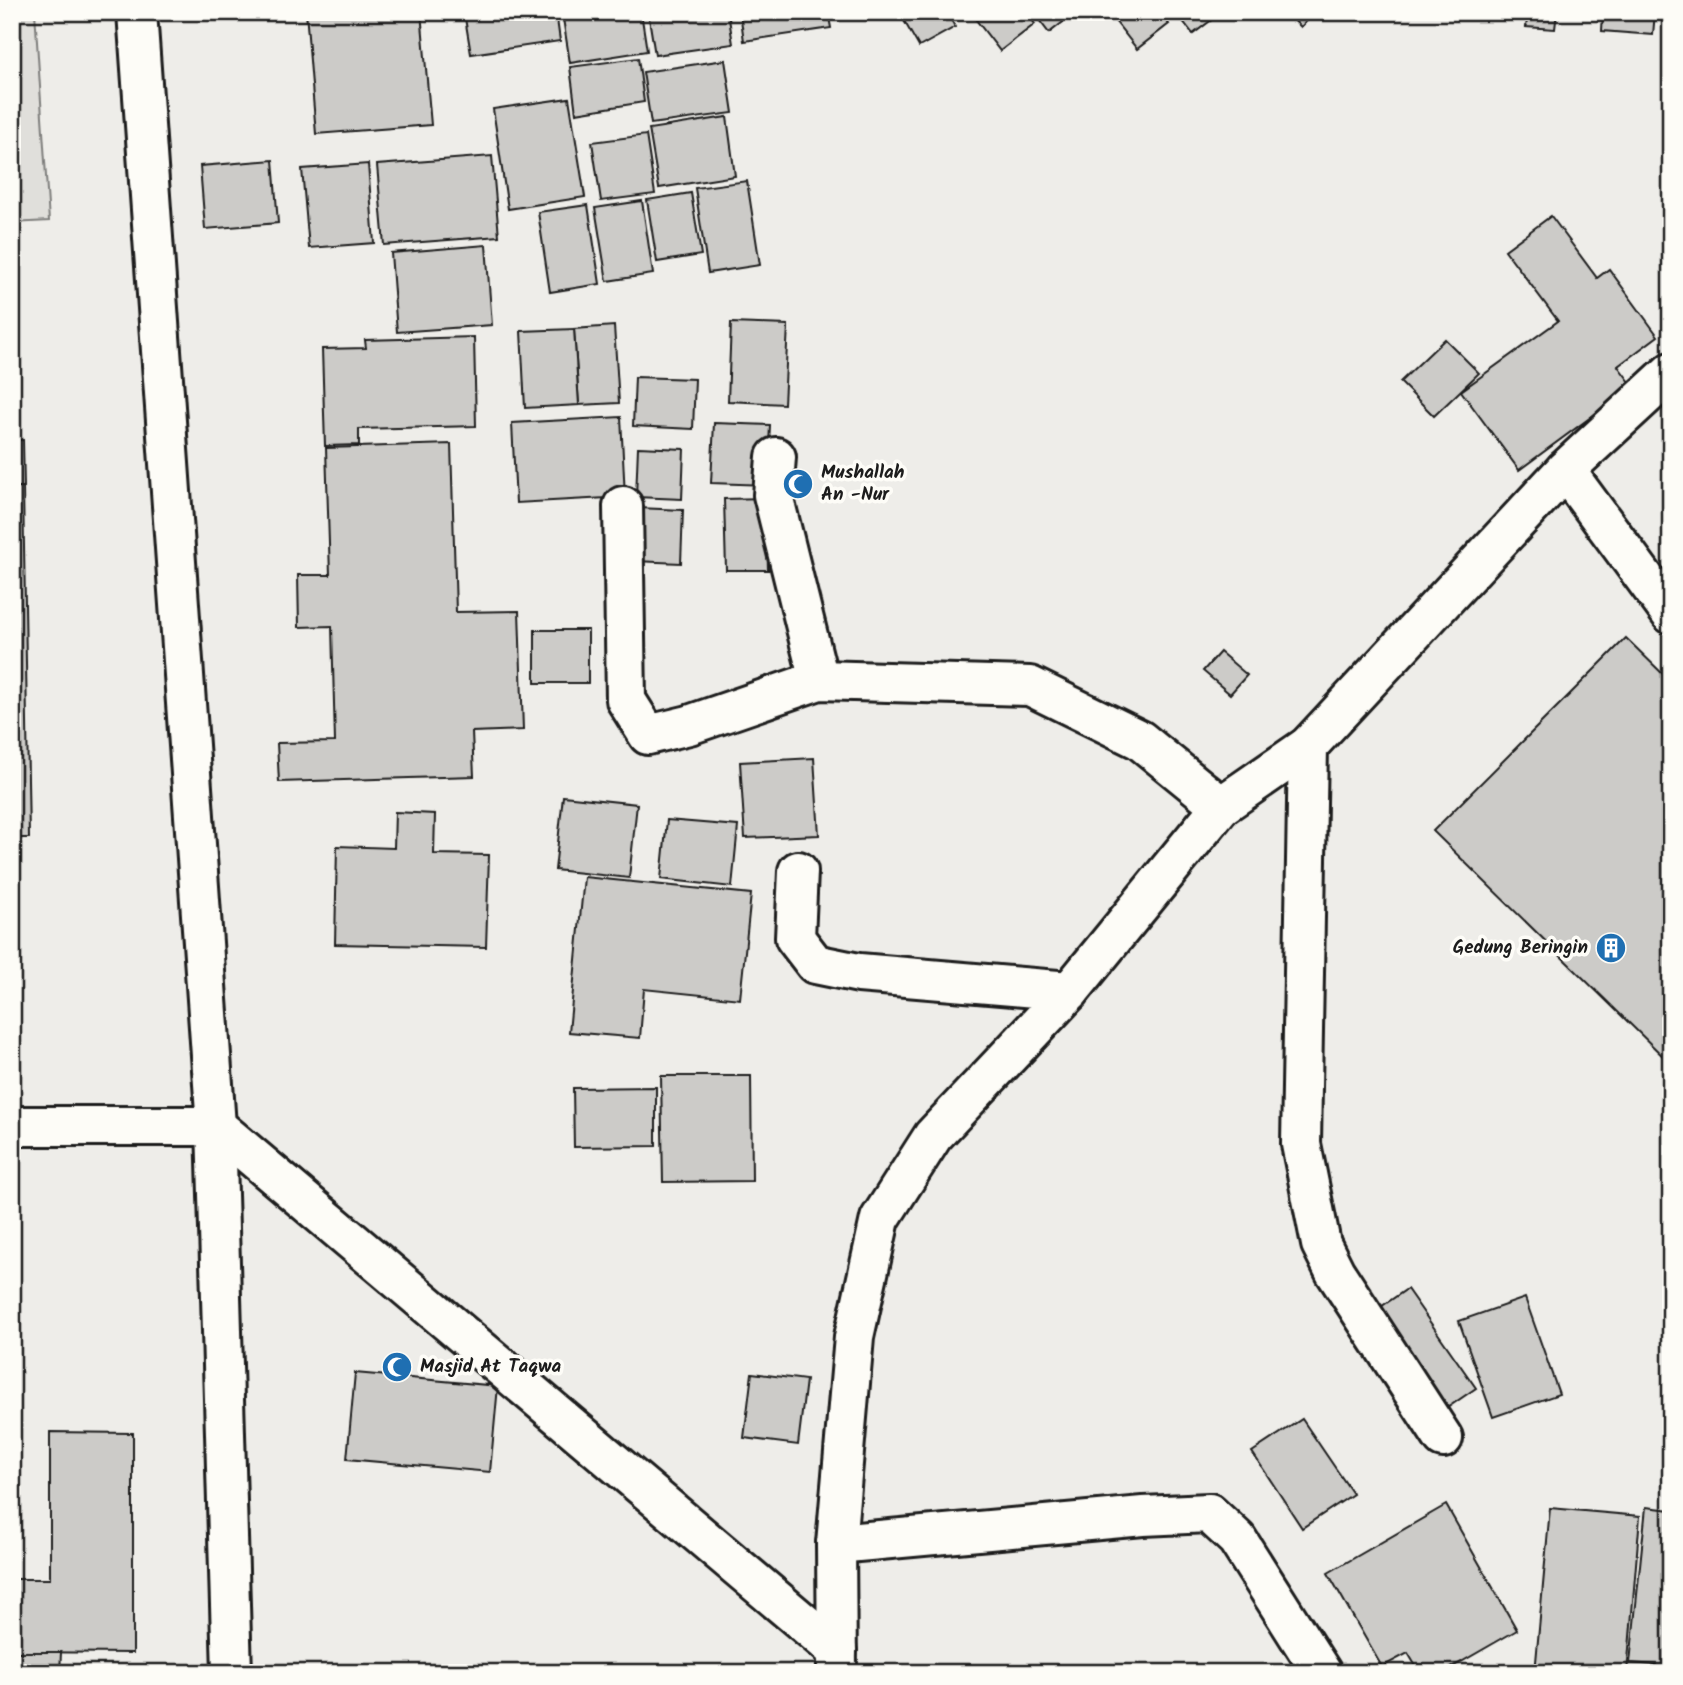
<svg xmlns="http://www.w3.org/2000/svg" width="1683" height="1685" viewBox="0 0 1683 1685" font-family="Kalam,sans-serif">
<rect width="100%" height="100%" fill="#fdfcf7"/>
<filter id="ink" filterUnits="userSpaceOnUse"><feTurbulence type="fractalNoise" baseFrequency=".0143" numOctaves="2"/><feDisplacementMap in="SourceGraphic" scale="14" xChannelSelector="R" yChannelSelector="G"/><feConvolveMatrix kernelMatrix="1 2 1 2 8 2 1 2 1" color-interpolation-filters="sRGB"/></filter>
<g filter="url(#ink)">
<rect fill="#eeede9" x="12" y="12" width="1659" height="1661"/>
<path fill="#e0dfdb" stroke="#7e7e7c" stroke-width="2" d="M 12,12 L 35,12 L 49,221 L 12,223 Z"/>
<g fill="#cccbc8" stroke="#1c1c1c" stroke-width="2">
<path d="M 306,12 L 421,12 L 431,125 L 316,134 Z"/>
<path d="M 464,12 L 556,12 L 560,41 L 471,54 Z"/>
<path d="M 562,12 L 641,12 L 647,51 L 570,63 Z"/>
<path d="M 648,12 L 728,12 L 733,44 L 655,55 Z"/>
<path d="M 740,12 L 828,12 L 831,28 L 744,41 Z"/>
<path d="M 899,12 L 947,12 L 955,27 L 919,47 Z"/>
<path d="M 970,12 L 1026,12 L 1035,24 L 1000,51 Z"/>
<path d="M 1033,12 L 1076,12 L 1049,33 Z"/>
<path d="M 1108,12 L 1159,12 L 1169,24 L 1137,49 Z"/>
<path d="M 1176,12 L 1222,12 L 1193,34 Z"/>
<path d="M 1285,12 L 1315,12 L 1301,27 Z"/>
<path d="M 1528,12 L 1557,12 L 1555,29 L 1526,27 Z"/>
<path d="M 1603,12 L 1655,12 L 1653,35 L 1602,31 Z"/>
<path d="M 638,58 L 644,102 L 576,113 L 570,67 Z"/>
<path d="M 725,60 L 733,113 L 651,124 L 643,72 Z"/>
<path d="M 569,98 L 585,197 L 508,209 L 493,109 Z"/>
<path d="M 727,117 L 735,176 L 659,188 L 649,129 Z"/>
<path d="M 646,135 L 655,194 L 601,201 L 592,142 Z"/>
<path d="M 492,156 L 499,236 L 384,245 L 377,165 Z"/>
<path d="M 273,160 L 278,223 L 205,229 L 200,166 Z"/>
<path d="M 368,164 L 374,243 L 309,248 L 302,169 Z"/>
<path d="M 747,181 L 760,265 L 708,273 L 695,188 Z"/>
<path d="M 691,193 L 701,255 L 657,262 L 647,200 Z"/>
<path d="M 642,201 L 653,274 L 607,281 L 595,208 Z"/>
<path d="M 588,205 L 600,284 L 550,292 L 538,212 Z"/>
<path d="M 1551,216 L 1597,278 L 1609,269 L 1658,336 L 1618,366 L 1633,386 L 1519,470 L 1461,391 L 1558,321 L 1505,250 Z"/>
<path d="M 486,245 L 492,325 L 397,332 L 391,253 Z"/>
<path d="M 731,323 L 788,325 L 784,404 L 728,401 Z"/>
<path d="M 614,326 L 619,403 L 579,405 L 574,329 Z"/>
<path d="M 574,329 L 579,405 L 525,408 L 521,331 Z"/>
<path d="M 474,337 L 476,426 L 359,429 L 359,445 L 325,446 L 322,349 L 366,348 L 365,340 Z"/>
<path d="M 1445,339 L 1479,373 L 1434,416 L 1400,382 Z"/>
<path d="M 635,377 L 695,379 L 693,429 L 633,426 Z"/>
<path d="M 621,417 L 625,497 L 516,503 L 512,423 Z"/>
<path d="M 714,423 L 770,425 L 767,485 L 711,483 Z"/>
<path d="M 12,440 L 23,440 L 24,487 L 12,487 Z"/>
<path d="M 451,444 L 456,612 L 519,611 L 523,730 L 472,732 L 474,776 L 279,782 L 277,743 L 335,742 L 332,626 L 299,627 L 298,575 L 330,575 L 326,448 Z"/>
<path d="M 638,447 L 684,449 L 682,499 L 636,497 Z"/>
<path d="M 12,488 L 23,488 L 29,838 L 12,838 Z"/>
<path d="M 766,498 L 768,570 L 726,570 L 724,499 Z"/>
<path d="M 638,508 L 683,510 L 681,563 L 635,561 Z"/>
<rect x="535" y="630" width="53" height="53"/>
<path d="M 1626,638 L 1671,682 L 1671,1064 L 1433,831 Z"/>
<path d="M 1220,652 L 1247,675 L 1230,694 L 1203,671 Z"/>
<path d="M 814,758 L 819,835 L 745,838 L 740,762 Z"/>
<path d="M 563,796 L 637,804 L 629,878 L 555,870 Z"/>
<path d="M 395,812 L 435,814 L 434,854 L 489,855 L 486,947 L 335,944 L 337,846 L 394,848 Z"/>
<path d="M 667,820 L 738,826 L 732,887 L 661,879 Z"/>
<path d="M 584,877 L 751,894 L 740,999 L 644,989 L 640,1038 L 569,1032 Z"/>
<path d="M 661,1076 L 751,1076 L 752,1181 L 663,1182 Z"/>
<path d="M 656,1087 L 656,1146 L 574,1147 L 573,1088 Z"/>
<path d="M 1407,1289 L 1476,1388 L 1441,1412 L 1372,1313 Z"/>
<path d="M 1525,1298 L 1559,1394 L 1493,1417 L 1459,1321 Z"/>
<path d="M 355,1373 L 498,1386 L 490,1472 L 347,1459 Z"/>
<path d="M 752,1373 L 806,1380 L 798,1445 L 744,1438 Z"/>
<path d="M 1302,1419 L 1353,1494 L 1302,1528 L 1252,1452 Z"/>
<path d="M 50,1432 L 133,1433 L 133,1653 L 12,1652 L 12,1579 L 50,1579 Z"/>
<path d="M 1446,1505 L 1517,1630 L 1442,1673 L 1420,1673 L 1408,1653 L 1382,1667 L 1328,1573 Z"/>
<path d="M 1646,1507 L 1671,1510 L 1671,1673 L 1656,1673 L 1656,1665 L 1630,1663 Z"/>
<path d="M 1550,1508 L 1640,1516 L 1627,1673 L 1535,1673 Z"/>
<path d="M 12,1652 L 61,1652 L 60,1673 L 12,1673 Z"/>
</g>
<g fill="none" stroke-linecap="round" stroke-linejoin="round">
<g stroke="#1c1c1c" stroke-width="44">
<g id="minor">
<path d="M 137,12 L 216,1126 L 232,1673"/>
<path d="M 776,457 L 773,495 L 819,680"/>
<path d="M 1565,470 L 1671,614"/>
<path d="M 623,506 L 626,700 L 648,735 L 689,725 L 819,680 L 1030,686 L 1140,740 L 1221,806"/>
<path d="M 1308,746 L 1301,1144 L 1321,1244 L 1335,1272 L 1443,1438"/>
<path d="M 798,871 L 795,938 L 815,964 L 859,973 L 1070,991"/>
<path d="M 12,1126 L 216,1126 L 837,1651"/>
<path d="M 836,1544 L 1143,1516 L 1209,1513 L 1237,1539 L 1322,1673"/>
<path d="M 837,1673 L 836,1544 L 854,1337 L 880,1219 L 933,1136 L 1070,991 L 1221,806 L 1308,746 L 1565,470 L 1671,372"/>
</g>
</g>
<use href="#minor" stroke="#fdfcf7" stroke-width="38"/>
</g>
</g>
<defs>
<g id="mosque-disc" transform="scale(1.575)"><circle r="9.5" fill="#1f6fb2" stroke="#fdfcf7"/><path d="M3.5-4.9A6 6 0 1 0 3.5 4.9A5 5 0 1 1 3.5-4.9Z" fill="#fff"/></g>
<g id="building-disc" transform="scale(1.575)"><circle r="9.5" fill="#1f6fb2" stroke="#fdfcf7"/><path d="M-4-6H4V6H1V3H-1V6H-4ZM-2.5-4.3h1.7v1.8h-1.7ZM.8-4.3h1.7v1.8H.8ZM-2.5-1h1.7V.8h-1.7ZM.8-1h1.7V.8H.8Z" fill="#fff"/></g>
</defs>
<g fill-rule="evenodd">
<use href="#mosque-disc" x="798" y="484"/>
<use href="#building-disc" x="1611" y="948"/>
<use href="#mosque-disc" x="397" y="1367"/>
</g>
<g text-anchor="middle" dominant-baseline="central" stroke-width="7" stroke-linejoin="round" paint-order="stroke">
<g font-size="19" font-weight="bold" fill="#1c1c1c" stroke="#fdfcf7" text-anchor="start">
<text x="821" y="473">Mushallah<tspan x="821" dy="22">An -Nur</tspan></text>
<text x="1588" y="948" text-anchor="end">Gedung Beringin</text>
<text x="420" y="1367">Masjid At Taqwa</text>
</g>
</g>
<rect width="1683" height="1685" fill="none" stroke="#fdfcf7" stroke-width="42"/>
<rect x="21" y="21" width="1641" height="1643" fill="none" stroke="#1c1c1c" stroke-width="2.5" filter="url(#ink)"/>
</svg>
